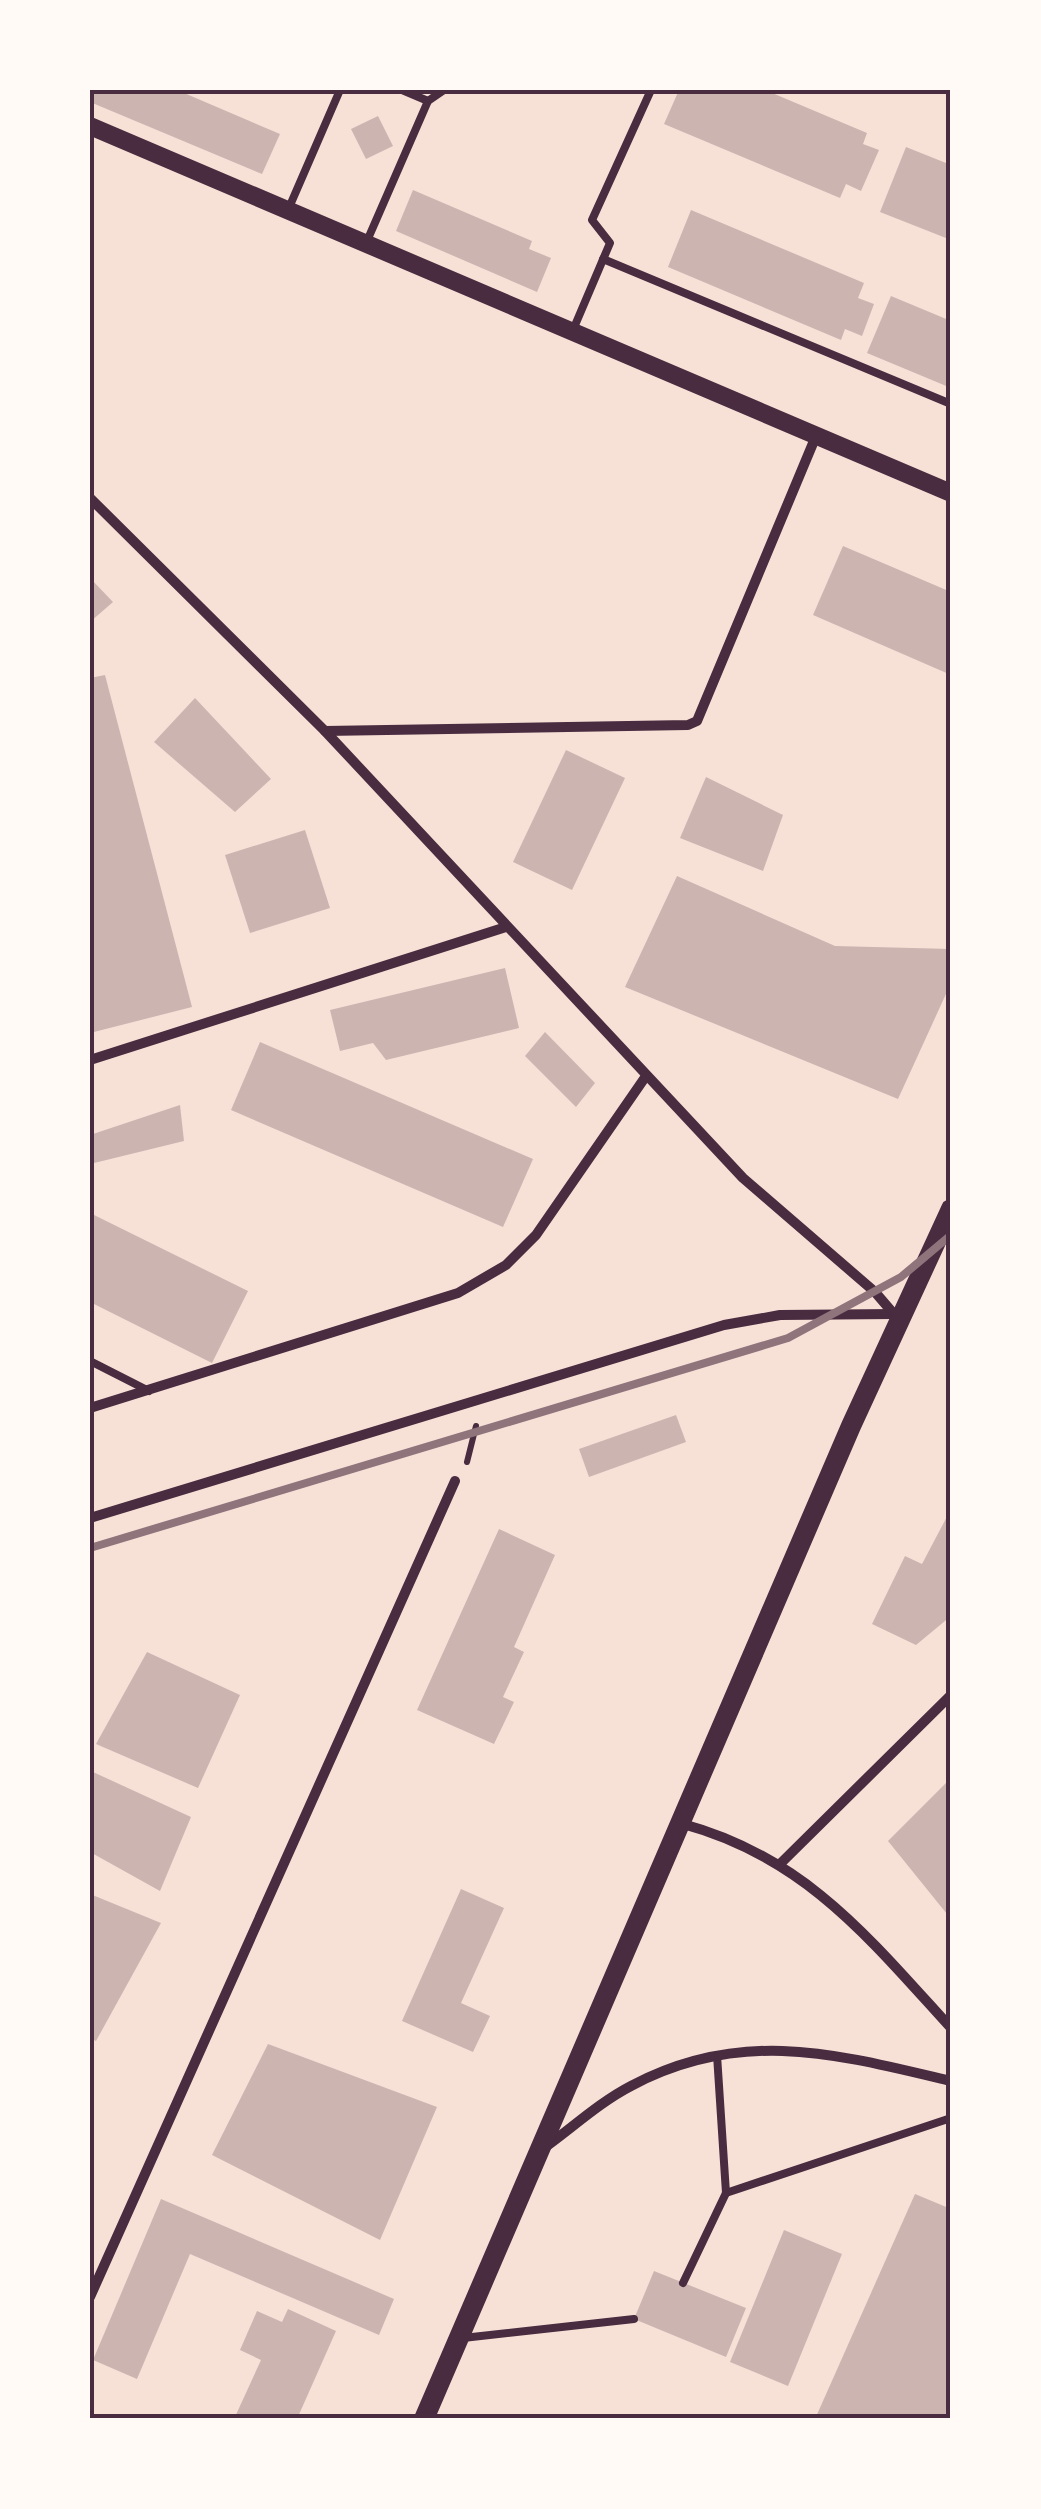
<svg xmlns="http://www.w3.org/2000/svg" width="1041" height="2509" viewBox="0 0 1041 2509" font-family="Rubik,sans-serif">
<rect width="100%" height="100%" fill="#f7e1d7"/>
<g fill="#ccb4b1">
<path d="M 90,90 L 177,90 L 280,134 L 262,174 L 90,102 Z"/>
<path d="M 679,90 L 765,90 L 867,133 L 863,144 L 879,150 L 861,191 L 846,184 L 840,198 L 664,124 Z"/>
<path d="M 378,116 L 393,146 L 366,159 L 351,129 Z"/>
<path d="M 906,147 L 951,165 L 951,240 L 880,212 Z"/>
<path d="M 413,190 L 532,241 L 529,249 L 551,258 L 537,292 L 396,231 Z"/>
<path d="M 691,210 L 864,283 L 858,298 L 874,304 L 862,336 L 845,329 L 841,340 L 668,267 Z"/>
<path d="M 891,296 L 951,321 L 951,388 L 867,353 Z"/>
<path d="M 843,546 L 951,592 L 951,675 L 813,615 Z"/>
<path d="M 90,578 L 113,602 L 90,622 Z"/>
<path d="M 105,675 L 192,1007 L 90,1033 L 90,678 Z"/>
<path d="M 195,698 L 271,779 L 235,812 L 154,742 Z"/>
<path d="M 566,750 L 625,778 L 572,890 L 513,862 Z"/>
<path d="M 706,777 L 783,815 L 763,871 L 680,838 Z"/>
<path d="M 305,830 L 330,908 L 250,933 L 225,855 Z"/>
<path d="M 677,876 L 835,946 L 951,949 L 951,983 L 898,1099 L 625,987 Z"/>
<path d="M 505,968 L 519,1028 L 386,1060 L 373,1043 L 340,1051 L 330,1010 Z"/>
<path d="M 545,1032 L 595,1083 L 576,1107 L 525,1056 Z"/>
<path d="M 260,1042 L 533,1159 L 503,1227 L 231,1110 Z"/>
<path d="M 180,1105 L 184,1141 L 90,1164 L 90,1135 Z"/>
<path d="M 90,1213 L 248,1291 L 212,1363 L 90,1302 Z"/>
<path d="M 676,1415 L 686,1442 L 589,1477 L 579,1449 Z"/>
<path d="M 951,1509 L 951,1616 L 916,1645 L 872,1624 L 905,1556 L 922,1564 Z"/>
<path d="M 499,1529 L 555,1555 L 514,1647 L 524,1652 L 503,1697 L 514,1702 L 494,1744 L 417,1710 Z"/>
<path d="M 147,1652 L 240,1695 L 198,1788 L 96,1744 Z"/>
<path d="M 93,1772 L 191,1817 L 160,1891 L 90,1852 Z"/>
<path d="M 951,1778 L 951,1919 L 888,1841 Z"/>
<path d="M 461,1889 L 504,1908 L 461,2003 L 490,2016 L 473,2052 L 402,2021 Z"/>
<path d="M 90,1894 L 161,1923 L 96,2041 L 90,2038 Z"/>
<path d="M 268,2044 L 437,2107 L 380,2240 L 212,2155 Z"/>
<path d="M 915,2194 L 951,2209 L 951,2419 L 815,2419 Z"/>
<path d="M 161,2199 L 394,2299 L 379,2335 L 190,2254 L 137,2379 L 93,2360 Z"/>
<path d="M 784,2230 L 842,2254 L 788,2386 L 730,2362 Z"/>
<path d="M 654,2271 L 746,2308 L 726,2357 L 634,2319 Z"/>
<path d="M 288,2309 L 336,2331 L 297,2419 L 234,2419 L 261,2360 L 240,2350 L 257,2311 L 282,2322 Z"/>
</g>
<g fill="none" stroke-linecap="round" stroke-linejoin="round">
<path stroke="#4a2c40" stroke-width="6" d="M 467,1462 L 476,1426"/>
<g stroke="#4a2c40" stroke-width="8">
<path d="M 402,90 L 428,101"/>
<path d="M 288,210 L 340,90"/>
<path d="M 367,241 L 428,101 L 444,90"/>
<path d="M 603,259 L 951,404"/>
<path d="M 573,330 L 610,243 L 592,220 L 651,90"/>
<path d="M 90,1361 L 149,1391"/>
<path d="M 726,2193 L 951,2118"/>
<path d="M 683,2283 L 726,2193 L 717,2055"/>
<path d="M 463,2338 L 634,2319"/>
</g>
<g stroke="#4a2c40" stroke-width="10">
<path d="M 90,498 L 325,731 L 743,1178 L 875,1292 L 893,1313"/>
<path d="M 325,731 L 688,725 L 697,721 L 816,436"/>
<path d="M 90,1060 L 506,927"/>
<path d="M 90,1408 L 458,1293 L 506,1265 L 536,1235 L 646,1076"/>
<path d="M 90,1518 L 724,1325 L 780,1315 L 894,1314"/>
<path d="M 683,1824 C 805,1857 869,1938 951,2028"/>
<path d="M 780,1864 L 951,1695"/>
<path d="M 544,2148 C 572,2128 600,2102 631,2086 C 742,2027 837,2054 951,2081"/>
<path d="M 90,2297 L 455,1481"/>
</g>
<path stroke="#4a2c40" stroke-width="18" d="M 90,126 L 951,493"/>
<path stroke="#4a2c40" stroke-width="20" d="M 424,2419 L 851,1426 L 951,1209"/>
<path stroke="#8f747c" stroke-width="8" d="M 90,1548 L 788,1338 L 901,1277 L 951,1235"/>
</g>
<rect width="1041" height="2509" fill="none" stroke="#fffaf5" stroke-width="185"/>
<rect x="92" y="92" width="856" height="2324" fill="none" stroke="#4a2c40" stroke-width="4"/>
</svg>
